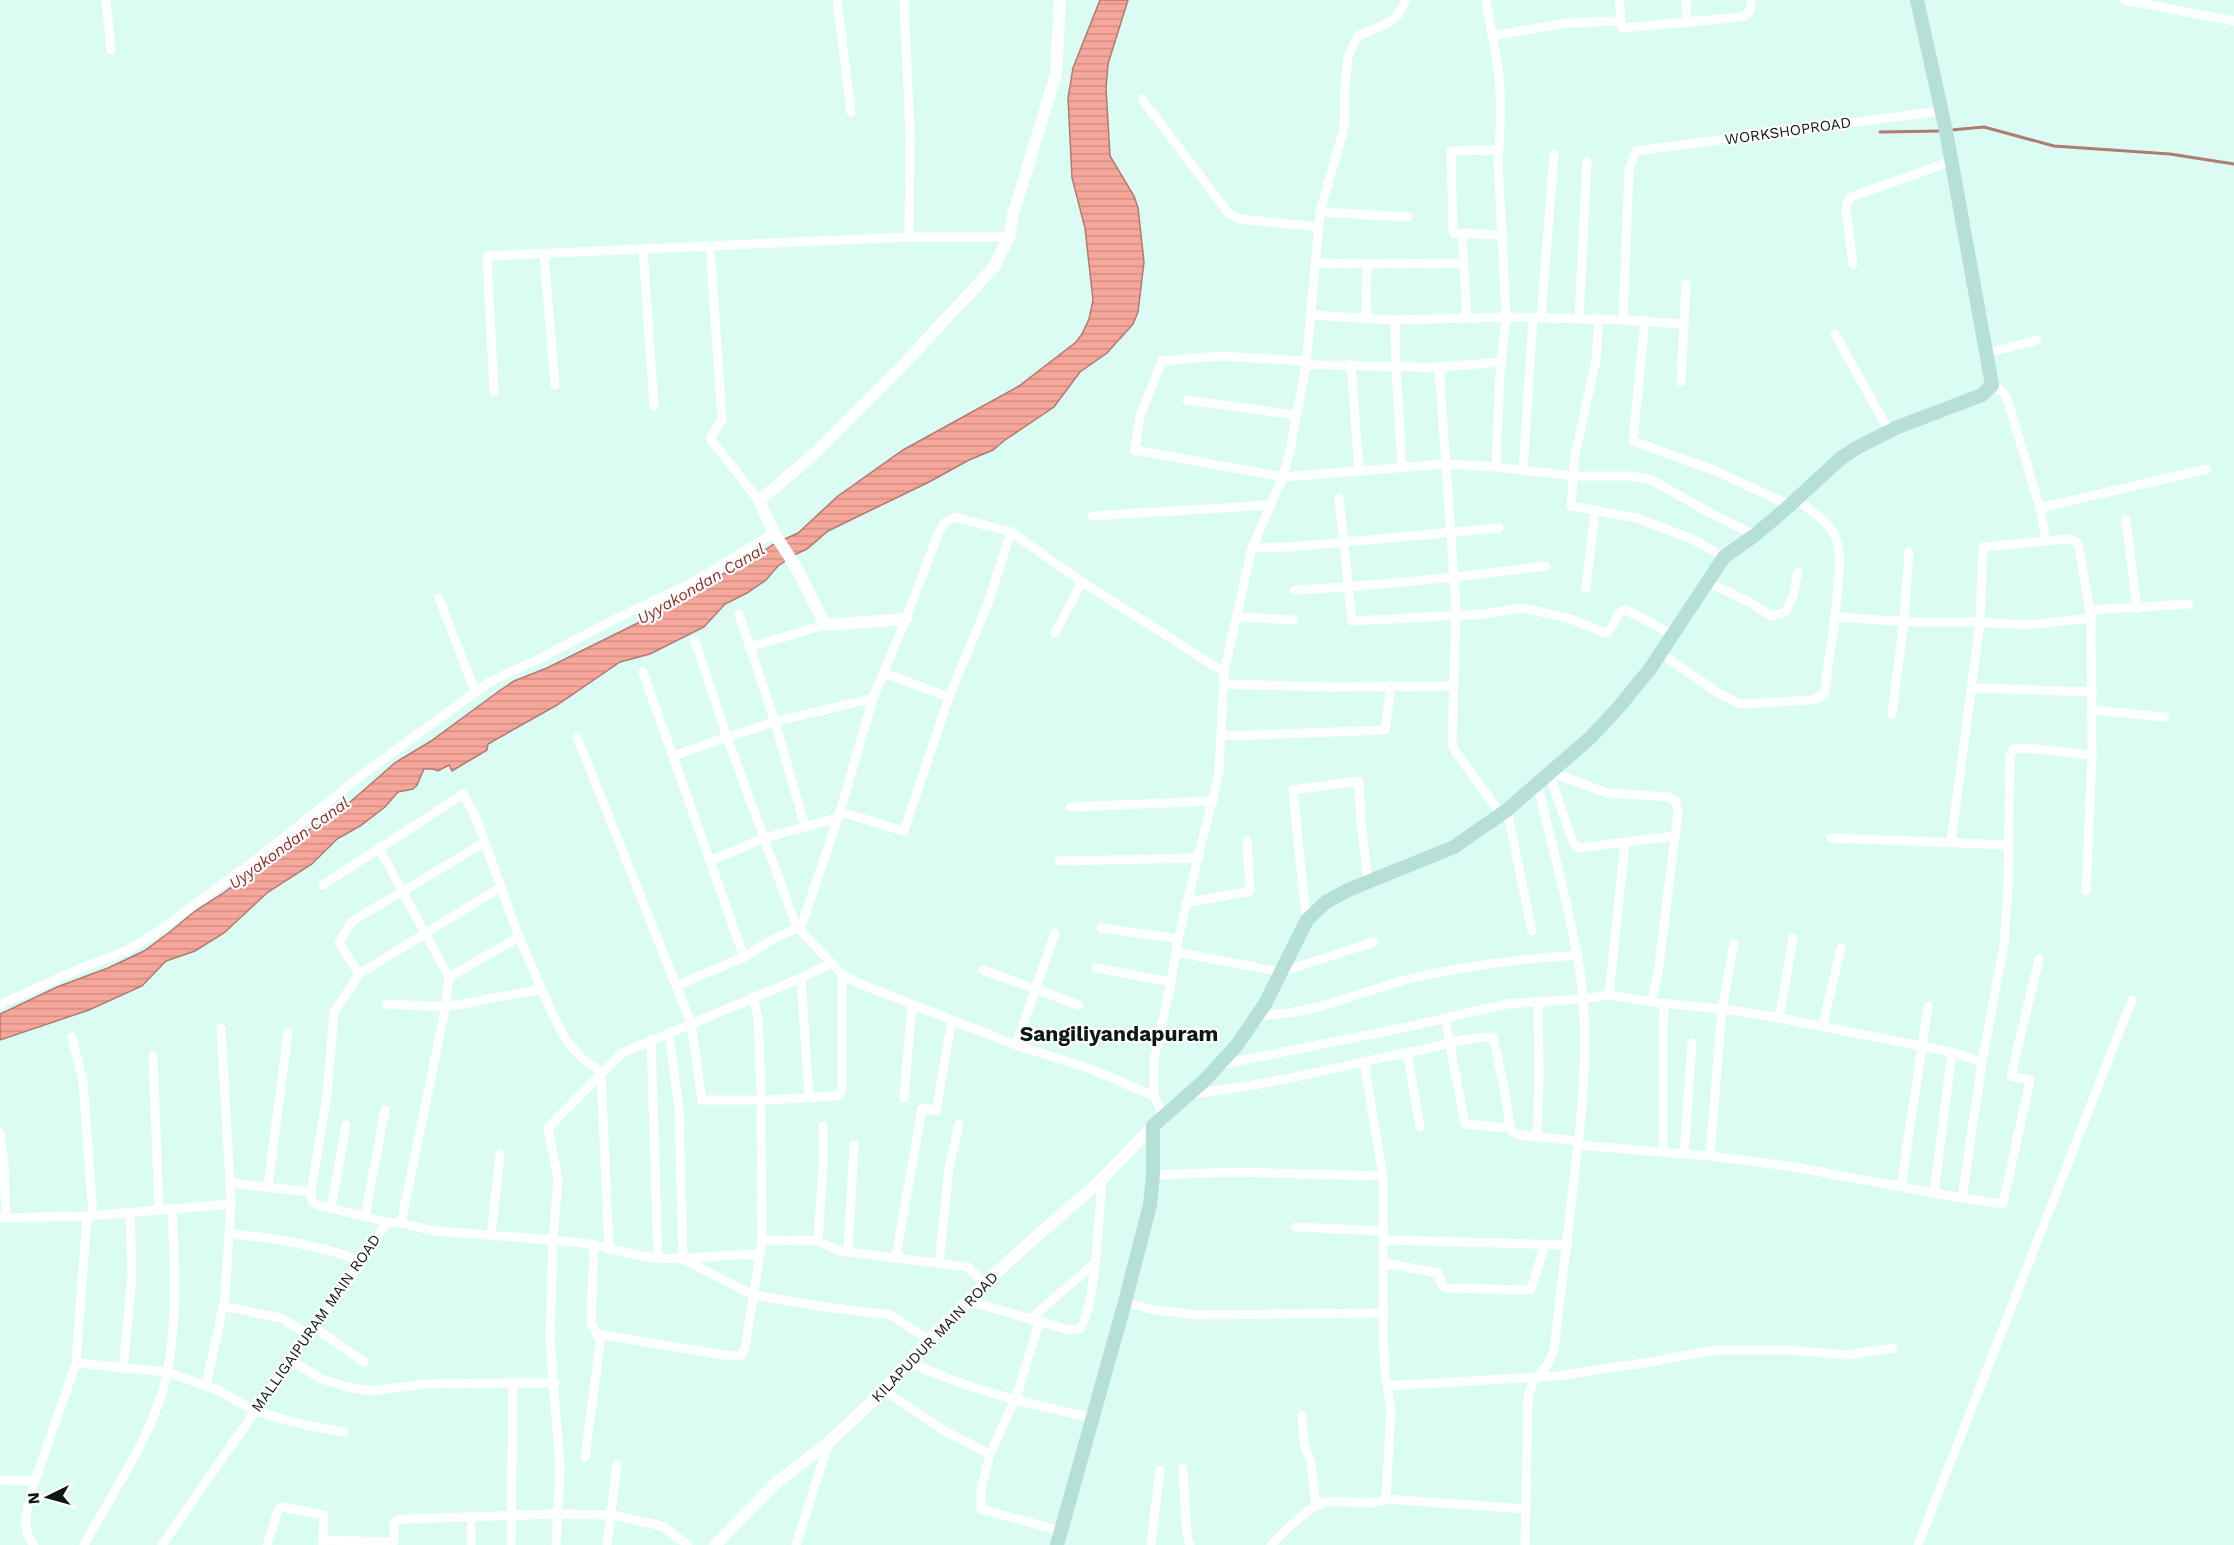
<svg xmlns="http://www.w3.org/2000/svg" width="2234" height="1545" viewBox="0 0 2234 1545" font-family="'Work Sans',sans-serif">
<defs>
<pattern id="water-rules" width="6" height="5" patternUnits="userSpaceOnUse" patternTransform="scale(1.5)"><rect width="6" height="5" fill="#f6a69a"/><path d="M0 2.5h6" fill="none" stroke="#d28e84"/></pattern>
</defs>
<rect width="100%" height="100%" fill="#dbfcf3"/>
<path fill="url(#water-rules)" stroke="#b07b72" stroke-width="1.5" d="M 1100,0 L 1128,0 L 1108,64 L 1106,88 L 1110,156 L 1134,196 L 1138,208 L 1144,262 L 1138,312 L 1133,324 L 1107,353 L 1080,372 L 1054,407 L 1005,440 L 993,450 L 969,460 L 929,482 L 828,531 L 807,549 L 794,555 L 778,566 L 766,580 L 747,593 L 725,604 L 704,627 L 650,654 L 620,662 L 557,705 L 488,744 L 487,750 L 452,771 L 449,765 L 438,771 L 433,769 L 424,769 L 417,785 L 413,789 L 398,792 L 385,807 L 360,826 L 337,839 L 312,864 L 268,892 L 224,933 L 195,951 L 166,961 L 142,986 L 89,1010 L 0,1040 L 0,1014 L 57,987 L 108,968 L 144,951 L 171,931 L 195,911 L 222,894 L 302,834 L 341,810 L 396,762 L 431,741 L 499,691 L 514,681 L 547,668 L 656,614 L 698,586 L 746,563 L 774,544 L 798,533 L 838,496 L 903,450 L 1019,386 L 1076,342 L 1082,334 L 1089,319 L 1093,300 L 1085,228 L 1072,178 L 1068,98 L 1073,68 Z"/>
<g fill="none" stroke-linecap="round" stroke-linejoin="round">
<g stroke="#b07b72" stroke-width="3">
<path d="M 1951,130 L 1984,127 L 2054,146 L 2170,154 L 2234,164"/>
<path d="M 1880,132 L 1942,131"/>
</g>
<g stroke="#fff" stroke-width="9">
<path d="M 106,0 L 111,50"/>
<path d="M 837,0 L 851,112"/>
<path d="M 904,0 L 910,134 L 909,237"/>
<path d="M 1486,0 C 1490,26 1496,52 1499,78 C 1502,106 1500,134 1498,162 L 1502,235 L 1453,233 L 1451,151 L 1499,150"/>
<path d="M 1619,0 L 1622,28 L 1742,17 C 1751,13 1751,9 1751,0"/>
<path d="M 1686,0 L 1687,22"/>
<path d="M 2124,0 L 2234,21"/>
<path d="M 1492,36 L 1568,23 L 1620,21"/>
<path d="M 1142,99 L 1229,214 L 1240,219 L 1319,227"/>
<path d="M 1320,212 L 1408,217"/>
<path d="M 1462,234 L 1467,319"/>
<path d="M 710,246 L 722,420 L 710,438 L 759,501"/>
<path d="M 643,250 L 654,406"/>
<path d="M 544,254 L 555,385"/>
<path d="M 1315,263 L 1367,264 L 1366,318"/>
<path d="M 1367,264 L 1464,263"/>
<path d="M 1853,264 L 1846,210 L 1847,203 L 1851,197 L 1952,161"/>
<path d="M 1311,315 L 1395,320 L 1506,317 L 1623,320"/>
<path d="M 1541,318 L 1554,154"/>
<path d="M 1579,318 L 1587,161"/>
<path d="M 1599,318 L 1596,360 L 1575,455 L 1571,506 L 1637,518 L 1692,539 L 1724,557"/>
<path d="M 1395,320 L 1396,367 L 1402,468"/>
<path d="M 1645,320 L 1633,441 L 1713,470 L 1790,505"/>
<path d="M 1683,324 L 1623,320 L 1629,170 L 1636,151 L 1941,111"/>
<path d="M 1835,334 L 1889,431"/>
<path d="M 1988,353 L 2037,340"/>
<path d="M 1305,361 L 1219,356 L 1162,361 L 1140,416 L 1135,450 L 1283,477 L 1446,464 L 1496,467 L 1574,476 L 1632,476 L 1652,480 L 1708,512 L 1755,535"/>
<path d="M 1351,364 L 1359,471"/>
<path d="M 1306,365 C 1350,364 1394,368 1439,367 L 1456,607 L 1452,744 L 1455,751 L 1501,814"/>
<path d="M 1439,367 L 1502,362"/>
<path d="M 1681,382 L 1686,284"/>
<path d="M 494,392 L 487,256 L 909,237 L 1009,237"/>
<path d="M 1187,400 L 1296,415"/>
<path d="M 1496,467 L 1500,373 L 1506,317 L 1502,235"/>
<path d="M 1523,471 L 1533,318"/>
<path d="M 1339,498 L 1352,621 L 1484,614 L 1523,608 L 1571,619 L 1605,633 C 1616,629 1613,612 1626,610 L 1672,634"/>
<path d="M 1797,500 C 1810,510 1825,519 1834,534 C 1845,550 1836,597 1835,617 L 1913,622 L 1980,622 L 1983,547 L 2046,541 L 2040,508 L 2007,398 L 2001,390 L 1992,385"/>
<path d="M 2040,508 L 2207,469"/>
<path d="M 1092,516 L 1270,505"/>
<path d="M 2126,520 L 2137,608"/>
<path d="M 1252,548 L 1291,547 L 1499,528"/>
<path d="M 1706,581 L 1753,604 L 1771,616 L 1786,612 L 1793,595 L 1798,572"/>
<path d="M 1586,588 L 1595,511"/>
<path d="M 1294,590 C 1378,586 1462,577 1546,566"/>
<path d="M 439,598 L 475,692"/>
<path d="M 2090,610 L 2189,604"/>
<path d="M 739,614 L 775,722 L 805,826"/>
<path d="M 1237,617 L 1294,620"/>
<path d="M 1055,633 L 1082,582"/>
<path d="M 749,647 L 825,625"/>
<path d="M 1660,653 L 1720,694 L 1740,704 L 1812,700 L 1824,695 L 1835,617"/>
<path d="M 643,672 L 744,957 L 676,986"/>
<path d="M 883,673 L 949,697"/>
<path d="M 1223,684 L 1330,687 L 1453,686"/>
<path d="M 1971,688 L 2093,692"/>
<path d="M 2093,710 L 2165,717"/>
<path d="M 1892,714 L 1904,621 L 1909,552"/>
<path d="M 1222,736 L 1385,730 L 1391,685"/>
<path d="M 577,737 L 691,1023 L 702,1100 L 767,1100 L 835,1096 L 840,1094 L 842,1089 L 842,974"/>
<path d="M 673,756 L 727,737 L 695,641"/>
<path d="M 1551,772 L 1607,793 L 1669,797 L 1676,802 L 1678,815 L 1675,836"/>
<path d="M 1549,773 L 1573,843 L 1578,848 L 1675,836 L 1659,965 L 1652,1002"/>
<path d="M 1535,785 L 1540,794 C 1552,847 1567,900 1577,954 C 1589,1016 1585,1082 1578,1145"/>
<path d="M 1070,807 L 1213,801"/>
<path d="M 1507,810 L 1532,931"/>
<path d="M 840,812 L 904,831 L 949,697 L 988,603 L 1011,532"/>
<path d="M 1831,838 L 2009,845"/>
<path d="M 1951,842 L 1980,622 L 2028,625 L 2091,618 L 2078,543 L 2071,539 L 2046,541"/>
<path d="M 379,848 L 449,977 L 445,1010 L 401,1223"/>
<path d="M 710,861 L 762,839 L 837,818"/>
<path d="M 1059,861 L 1199,858"/>
<path d="M 323,885 L 463,794 L 476,818 L 519,937 L 552,1013 L 566,1040 L 582,1058 L 601,1072 L 609,1249"/>
<path d="M 2086,891 L 2092,755"/>
<path d="M 1186,903 L 1250,891 L 1247,841"/>
<path d="M 1307,920 L 1304,899 L 1293,790 L 1359,781 L 1361,822 L 1368,881"/>
<path d="M 1101,928 L 1178,939"/>
<path d="M 800,930 L 797,928 L 727,737 L 775,722 L 873,698"/>
<path d="M 1176,952 L 1281,972 L 1374,942"/>
<path d="M 744,957 L 771,940 L 797,928"/>
<path d="M 1096,968 L 1171,982"/>
<path d="M 983,970 L 1079,1005"/>
<path d="M 359,974 L 501,887"/>
<path d="M 449,977 L 519,937"/>
<path d="M 801,978 L 809,1098"/>
<path d="M 1609,995 L 1625,842"/>
<path d="M 386,1004 L 446,1007 L 542,989"/>
<path d="M 0,1005 L 67,974 L 126,951 L 156,933 L 254,861 L 367,771 L 491,681 L 539,659 L 619,617 L 690,584 L 774,533"/>
<path d="M 1258,1015 C 1309,1016 1357,993 1405,980 C 1462,966 1519,959 1578,955"/>
<path d="M 1779,1018 L 1793,938"/>
<path d="M 1445,1019 L 1465,1124 L 1510,1128 L 1513,1132 L 1519,1135 L 1579,1141"/>
<path d="M 1822,1027 L 1841,948"/>
<path d="M 221,1028 L 230,1183"/>
<path d="M 669,1032 L 679,1111 L 683,1259 L 753,1295 L 818,1306 L 891,1315 L 929,1340"/>
<path d="M 72,1037 L 83,1082 L 93,1216"/>
<path d="M 651,1039 L 658,1259"/>
<path d="M 1016,1045 L 1055,933"/>
<path d="M 1407,1053 L 1420,1127"/>
<path d="M 153,1056 L 159,1210"/>
<path d="M 1219,1065 L 1407,1027 L 1506,1004 L 1583,999 L 1609,995 L 1660,1003 L 1722,1009 L 1779,1018 L 1952,1052 L 1982,1062"/>
<path d="M 1189,1094 C 1265,1087 1340,1066 1415,1051 C 1441,1046 1467,1037 1493,1037 L 1505,1092 L 1510,1128"/>
<path d="M 1154,1096 L 1154,1060 L 1171,982 L 1178,939 L 1219,772 L 1224,672 L 1252,548 L 1283,477 L 1290,450 L 1306,365 L 1320,212 L 1344,128 L 1345,85 L 1348,56 L 1358,36 L 1386,24 L 1398,15 L 1406,0"/>
<path d="M 904,1098 L 912,1004"/>
<path d="M 1163,1115 L 1154,1096 L 1091,1069 L 1016,1045 L 860,984 L 842,974 L 800,930 L 840,812 L 873,698 L 906,619 L 938,534 L 944,523 L 954,517 L 1011,532 L 1082,582 L 1224,672"/>
<path d="M 0,1133 L 4,1164 L 6,1218"/>
<path d="M 1537,1137 L 1539,1077 L 1538,1001"/>
<path d="M 1663,1152 L 1663,1020 L 1665,1004"/>
<path d="M 1684,1154 L 1692,1043"/>
<path d="M 1710,1156 L 1722,1009 L 1734,944"/>
<path d="M 1153,1175 L 1233,1172 L 1383,1176"/>
<path d="M 268,1186 L 288,1032"/>
<path d="M 1901,1186 L 1928,1006"/>
<path d="M 311,1192 L 327,1096 L 334,1012 L 359,974 L 339,943 L 351,922 L 485,842"/>
<path d="M 1934,1193 L 1952,1052"/>
<path d="M 1962,1198 L 2003,1204 L 2030,1080 L 2011,1076 L 2039,959"/>
<path d="M 331,1208 L 346,1125"/>
<path d="M 365,1216 L 385,1110"/>
<path d="M 0,1218 L 87,1216"/>
<path d="M 1296,1227 L 1384,1231"/>
<path d="M 230,1234 C 277,1238 318,1245 362,1261"/>
<path d="M 491,1235 L 500,1154"/>
<path d="M 762,1240 L 818,1241 L 840,1251 L 968,1267 L 985,1285"/>
<path d="M 1384,1240 L 1568,1245"/>
<path d="M 818,1241 L 823,1166 L 823,1126"/>
<path d="M 848,1252 L 854,1145"/>
<path d="M 896,1257 L 922,1108 L 936,1111 L 952,1020"/>
<path d="M 939,1263 L 949,1167 L 959,1124"/>
<path d="M 1384,1263 L 1438,1273 L 1442,1286 L 1447,1288 L 1531,1290 L 1545,1244"/>
<path d="M 968,1301 L 1069,1330 L 1080,1329 C 1096,1305 1099,1211 1102,1179"/>
<path d="M 1125,1302 L 1150,1309 L 1195,1315 L 1384,1313"/>
<path d="M 223,1306 L 281,1318 L 309,1335"/>
<path d="M 1030,1319 L 1095,1263"/>
<path d="M 315,1328 L 364,1362"/>
<path d="M 597,1334 L 731,1356 L 741,1355 L 745,1349 L 762,1240 L 761,1090 L 758,1017 L 753,997"/>
<path d="M 291,1360 L 321,1379 L 348,1387 L 370,1391 L 425,1384 L 513,1383"/>
<path d="M 909,1362 C 968,1390 1030,1404 1093,1418"/>
<path d="M 76,1363 L 167,1372 L 218,1390 L 255,1411 L 305,1425 L 344,1432"/>
<path d="M 123,1369 L 132,1277 L 130,1212"/>
<path d="M 206,1386 L 225,1297 L 231,1204"/>
<path d="M 1387,1386 L 1557,1376 L 1650,1362 L 1715,1350 L 1788,1350 L 1848,1355 L 1893,1348"/>
<path d="M 884,1390 L 943,1430 L 990,1454 L 981,1490 L 981,1509 L 1061,1531"/>
<path d="M 1302,1415 L 1304,1445 L 1311,1462 L 1316,1506"/>
<path d="M 990,1454 L 1017,1395 L 1039,1322"/>
<path d="M 585,1457 L 600,1344 C 599,1334 592,1330 591,1320 L 594,1245"/>
<path d="M 1183,1468 L 1187,1535 L 1190,1545"/>
<path d="M 0,1480 L 35,1481 L 76,1363 L 87,1216 L 231,1204 L 230,1183 L 311,1192 L 312,1201 L 317,1205 L 387,1222"/>
<path d="M 1386,1499 L 1526,1509"/>
<path d="M 323,1540 L 394,1542 L 394,1524 L 398,1520 L 405,1519 L 557,1514 L 612,1515 L 662,1526 L 688,1545"/>
<path d="M 34,1545 C 18,1527 29,1502 35,1481"/>
<path d="M 84,1545 C 109,1498 143,1450 160,1399 C 179,1341 175,1269 172,1209"/>
<path d="M 162,1545 L 301,1345 L 362,1261 L 387,1222 L 401,1223 L 434,1231 L 553,1240 L 558,1179 L 548,1128 L 622,1053 L 801,978 L 831,963"/>
<path d="M 267,1545 L 278,1510 L 282,1507 L 324,1515 L 323,1545"/>
<path d="M 471,1545 L 471,1517"/>
<path d="M 511,1545 L 513,1383 L 555,1383"/>
<path d="M 556,1545 L 560,1468 L 550,1339 L 553,1240 C 567,1242 581,1242 594,1245 C 616,1249 636,1257 658,1258 C 691,1261 726,1254 759,1254"/>
<path d="M 607,1545 L 617,1465"/>
<path d="M 796,1545 L 829,1442"/>
<path d="M 1151,1545 L 1160,1470"/>
<path d="M 1271,1545 C 1283,1533 1309,1505 1326,1502 C 1342,1499 1373,1507 1386,1499 L 1391,1407 L 1386,1381 L 1383,1340 L 1383,1176 L 1364,1061"/>
<path d="M 1525,1545 L 1528,1399 L 1533,1381 L 1547,1365 L 1554,1350 L 1578,1145 L 1710,1156 L 1788,1166 L 1962,1198 L 1982,1062 L 2004,944 L 2008,888 L 2010,756 L 2013,749 L 2028,748 L 2092,755 L 2091,618"/>
<path d="M 1918,1545 L 2132,1000"/>
</g>
<g stroke="#fff" stroke-width="12">
<path d="M 906,619 L 825,625 L 796,567 L 774,533 L 759,501 L 812,456 L 903,365 L 994,267 L 1009,237 L 1013,215 L 1056,74 L 1060,0"/>
<path d="M 715,1545 L 776,1483 L 829,1442 L 874,1400 L 933,1335 L 1009,1261 L 1102,1179 L 1153,1126"/>
</g>
<path stroke="#b5dfd7" stroke-width="14" d="M 1057,1545 L 1125,1302 L 1150,1205 L 1153,1175 L 1153,1126 L 1205,1080 L 1237,1045 L 1265,1004 L 1307,920 L 1326,902 L 1348,890 L 1454,847 L 1507,810 L 1591,737 L 1618,708 L 1650,669 L 1724,557 L 1755,535 L 1788,507 L 1841,458 L 1858,447 L 1898,427 L 1982,395 L 1992,385 L 1946,131 L 1917,0"/>
</g>
<g text-anchor="middle" dominant-baseline="central" stroke-width="4.5" stroke-linejoin="round" paint-order="stroke">
<g font-size="15" fill="#0c1815" stroke="#fff">
<text transform="translate(1788 131) rotate(-8)">WORKSHOPROAD</text>
<text transform="translate(316 1323) rotate(-55)">MALLIGAIPURAM MAIN ROAD</text>
<text transform="translate(935 1337) rotate(-46)">KILAPUDUR MAIN ROAD</text>
</g>
<g font-size="16" font-style="italic" fill="#8a2e25" stroke="#fff">
<text transform="translate(701 584) rotate(-30)">Uyyakondan Canal</text>
<text transform="translate(289 843) rotate(-36)">Uyyakondan Canal</text>
</g>
<g font-size="21" font-weight="bold" fill="#0c1815" stroke="#fff">
<text x="1119" y="1033">Sangiliyandapuram</text>
</g>
</g>
<g transform="translate(48 1497) rotate(265)" stroke="#ffffff" stroke-width="4.5" paint-order="stroke">
<path d="M0-4.5L10 22L0 15L-10 22Z" fill="#0c1815"/>
<text y="-9" font-size="16" font-weight="bold" text-anchor="middle" fill="#0c1815">N</text>
</g>
</svg>
